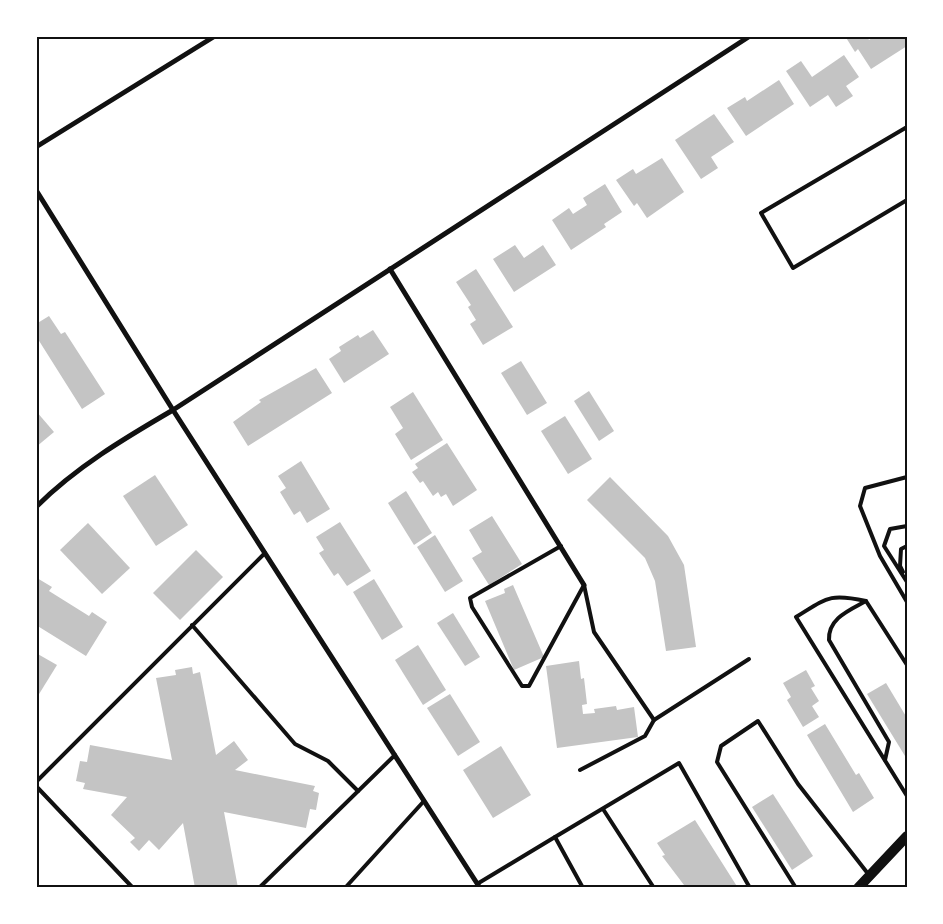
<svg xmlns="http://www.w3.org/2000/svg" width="943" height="924" viewBox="0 0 943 924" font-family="'Roboto Condensed',sans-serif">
<rect width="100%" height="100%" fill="#fff"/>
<g fill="#c4c4c4">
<path d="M 845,36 L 867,36 L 869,40 L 875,36 L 907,36 L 907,46 L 871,69 L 858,49 L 855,52 Z"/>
<path d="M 844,55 L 859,77 L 846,86 L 853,96 L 836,107 L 828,95 L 810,107 L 786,71 L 801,61 L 812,77 Z"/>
<path d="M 779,80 L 794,104 L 746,136 L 727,108 L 745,97 L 747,101 Z"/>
<path d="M 714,114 L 734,142 L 711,157 L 718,168 L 701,179 L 675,140 Z"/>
<path d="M 662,158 L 684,192 L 647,218 L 637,203 L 634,206 L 616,180 L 633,169 L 636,174 Z"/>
<path d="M 605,184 L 622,212 L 604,224 L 606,227 L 571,250 L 552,220 L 569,208 L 573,214 L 587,205 L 583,198 Z"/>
<path d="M 515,245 L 524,258 L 543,245 L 556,265 L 514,292 L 493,259 Z"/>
<path d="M 476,269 L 513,327 L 483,345 L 470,324 L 476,320 L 468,307 L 471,305 L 456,282 Z"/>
<path d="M 49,316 L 61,334 L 65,332 L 105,394 L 82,409 L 36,336 L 36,324 Z"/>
<path d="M 373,330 L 389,354 L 344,383 L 329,359 L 341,351 L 339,347 L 358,335 L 360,338 Z"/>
<path d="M 521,361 L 547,403 L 527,415 L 501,373 Z"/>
<path d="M 316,368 L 332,393 L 248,446 L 233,422 L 261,402 L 259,400 Z"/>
<path d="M 589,391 L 614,431 L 599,441 L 574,401 Z"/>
<path d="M 413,392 L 443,440 L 411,460 L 395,434 L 403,428 L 390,407 Z"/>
<path d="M 36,411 L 54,432 L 36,447 Z"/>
<path d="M 565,416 L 592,459 L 568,474 L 541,431 Z"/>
<path d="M 447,443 L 477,490 L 453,506 L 446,494 L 441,497 L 438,492 L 433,496 L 423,481 L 420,483 L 412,472 L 418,468 L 415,464 Z"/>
<path d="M 301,461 L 330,509 L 307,523 L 300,511 L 294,515 L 280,492 L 286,488 L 278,476 Z"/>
<path d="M 155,475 L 188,525 L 156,546 L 123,496 Z"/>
<path d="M 610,477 L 668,536 L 684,565 L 696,647 L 666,651 L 655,581 L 645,558 L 587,500 Z"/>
<path d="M 406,491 L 432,533 L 414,545 L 388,503 Z"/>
<path d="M 492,516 L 522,564 L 489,585 L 472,558 L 482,552 L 469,530 Z"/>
<path d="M 340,522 L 371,571 L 347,586 L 338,573 L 334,576 L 319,553 L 324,550 L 316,537 Z"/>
<path d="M 88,523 L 130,568 L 102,594 L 60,550 Z"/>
<path d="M 435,535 L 463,581 L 445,592 L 417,547 Z"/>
<path d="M 196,550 L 223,577 L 180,620 L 153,593 Z"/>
<path d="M 37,578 L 52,587 L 49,591 L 89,616 L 92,612 L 107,622 L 86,656 L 36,625 Z"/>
<path d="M 374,579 L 403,627 L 382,640 L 353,592 Z"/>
<path d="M 513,585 L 544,657 L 514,670 L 485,601 L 505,593 L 504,589 Z"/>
<path d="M 453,613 L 480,657 L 465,666 L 437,623 Z"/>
<path d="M 418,645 L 446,690 L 423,705 L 395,660 Z"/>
<path d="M 36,653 L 57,665 L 36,699 Z"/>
<path d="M 579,661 L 581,679 L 584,678 L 587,704 L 582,705 L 583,714 L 595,713 L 594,709 L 616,706 L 617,710 L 634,707 L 638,737 L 557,748 L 546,666 Z"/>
<path d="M 192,667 L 193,674 L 200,672 L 216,755 L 234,741 L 248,760 L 235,770 L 315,786 L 313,791 L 319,793 L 316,810 L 310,809 L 306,828 L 224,812 L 238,888 L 195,888 L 183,823 L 159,850 L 149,840 L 139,851 L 130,842 L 135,838 L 111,815 L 127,797 L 83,789 L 85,783 L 76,781 L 80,761 L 87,762 L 90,745 L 172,760 L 156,678 L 176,675 L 175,670 Z"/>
<path d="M 806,670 L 815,686 L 811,688 L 819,701 L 812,706 L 819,717 L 803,727 L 787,700 L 791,697 L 783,683 Z"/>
<path d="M 886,683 L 907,718 L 905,756 L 867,694 Z"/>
<path d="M 450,694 L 480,742 L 458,756 L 427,708 Z"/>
<path d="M 825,724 L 856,775 L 859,773 L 874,798 L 853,812 L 807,735 Z"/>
<path d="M 501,746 L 531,795 L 493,818 L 463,770 Z"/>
<path d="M 773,794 L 813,856 L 792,870 L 752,807 Z"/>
<path d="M 695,820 L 738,888 L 680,888 L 684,885 L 662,856 L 665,855 L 657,843 Z"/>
</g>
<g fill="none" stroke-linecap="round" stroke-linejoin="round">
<g stroke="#111" stroke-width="4">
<path d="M 907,127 L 761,213 L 793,268 L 907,200"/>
<path d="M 907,477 L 865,488 L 860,506 L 880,556 L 907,602"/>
<path d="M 907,526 L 890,529 L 884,546 L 907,582"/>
<path d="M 561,546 L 470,598 L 472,607 L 522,686 L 529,686 L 584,585"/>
<path d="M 903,572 L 900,566 L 901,549 L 907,546"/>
<path d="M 584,585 L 594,632 L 654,720 L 749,659"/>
<path d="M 866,601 C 850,610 828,618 829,640 L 889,742 L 885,760"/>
<path d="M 192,625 L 295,744 L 328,761 L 358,791"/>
<path d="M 907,665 L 866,601 C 829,593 827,598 796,617 L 907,796"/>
<path d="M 580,770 L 645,736 L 654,720"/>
<path d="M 36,782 L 265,553"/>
<path d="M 36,786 L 133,888"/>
<path d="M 603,809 L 654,888"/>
<path d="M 477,884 L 555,837"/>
<path d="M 259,888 L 395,755"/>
<path d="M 345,888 L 424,801"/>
<path d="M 583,888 L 555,837 L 679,763 L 750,888"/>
<path d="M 796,888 L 717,762 L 721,746 L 758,721 L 798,784 L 869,875"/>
</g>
<g stroke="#111" stroke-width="5">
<path d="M 36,147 L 215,36"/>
<path d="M 36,190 L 173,410 L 480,888"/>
<path d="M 390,269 L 584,585"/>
<path d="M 36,507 C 76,467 125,438 173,410 L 750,36"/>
</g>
<path stroke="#111" stroke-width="10" d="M 858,888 L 907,836"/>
</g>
<rect width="943" height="924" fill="none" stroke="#ffffff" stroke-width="75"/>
<rect x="38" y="38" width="868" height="848" fill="none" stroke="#111" stroke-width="2"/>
</svg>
